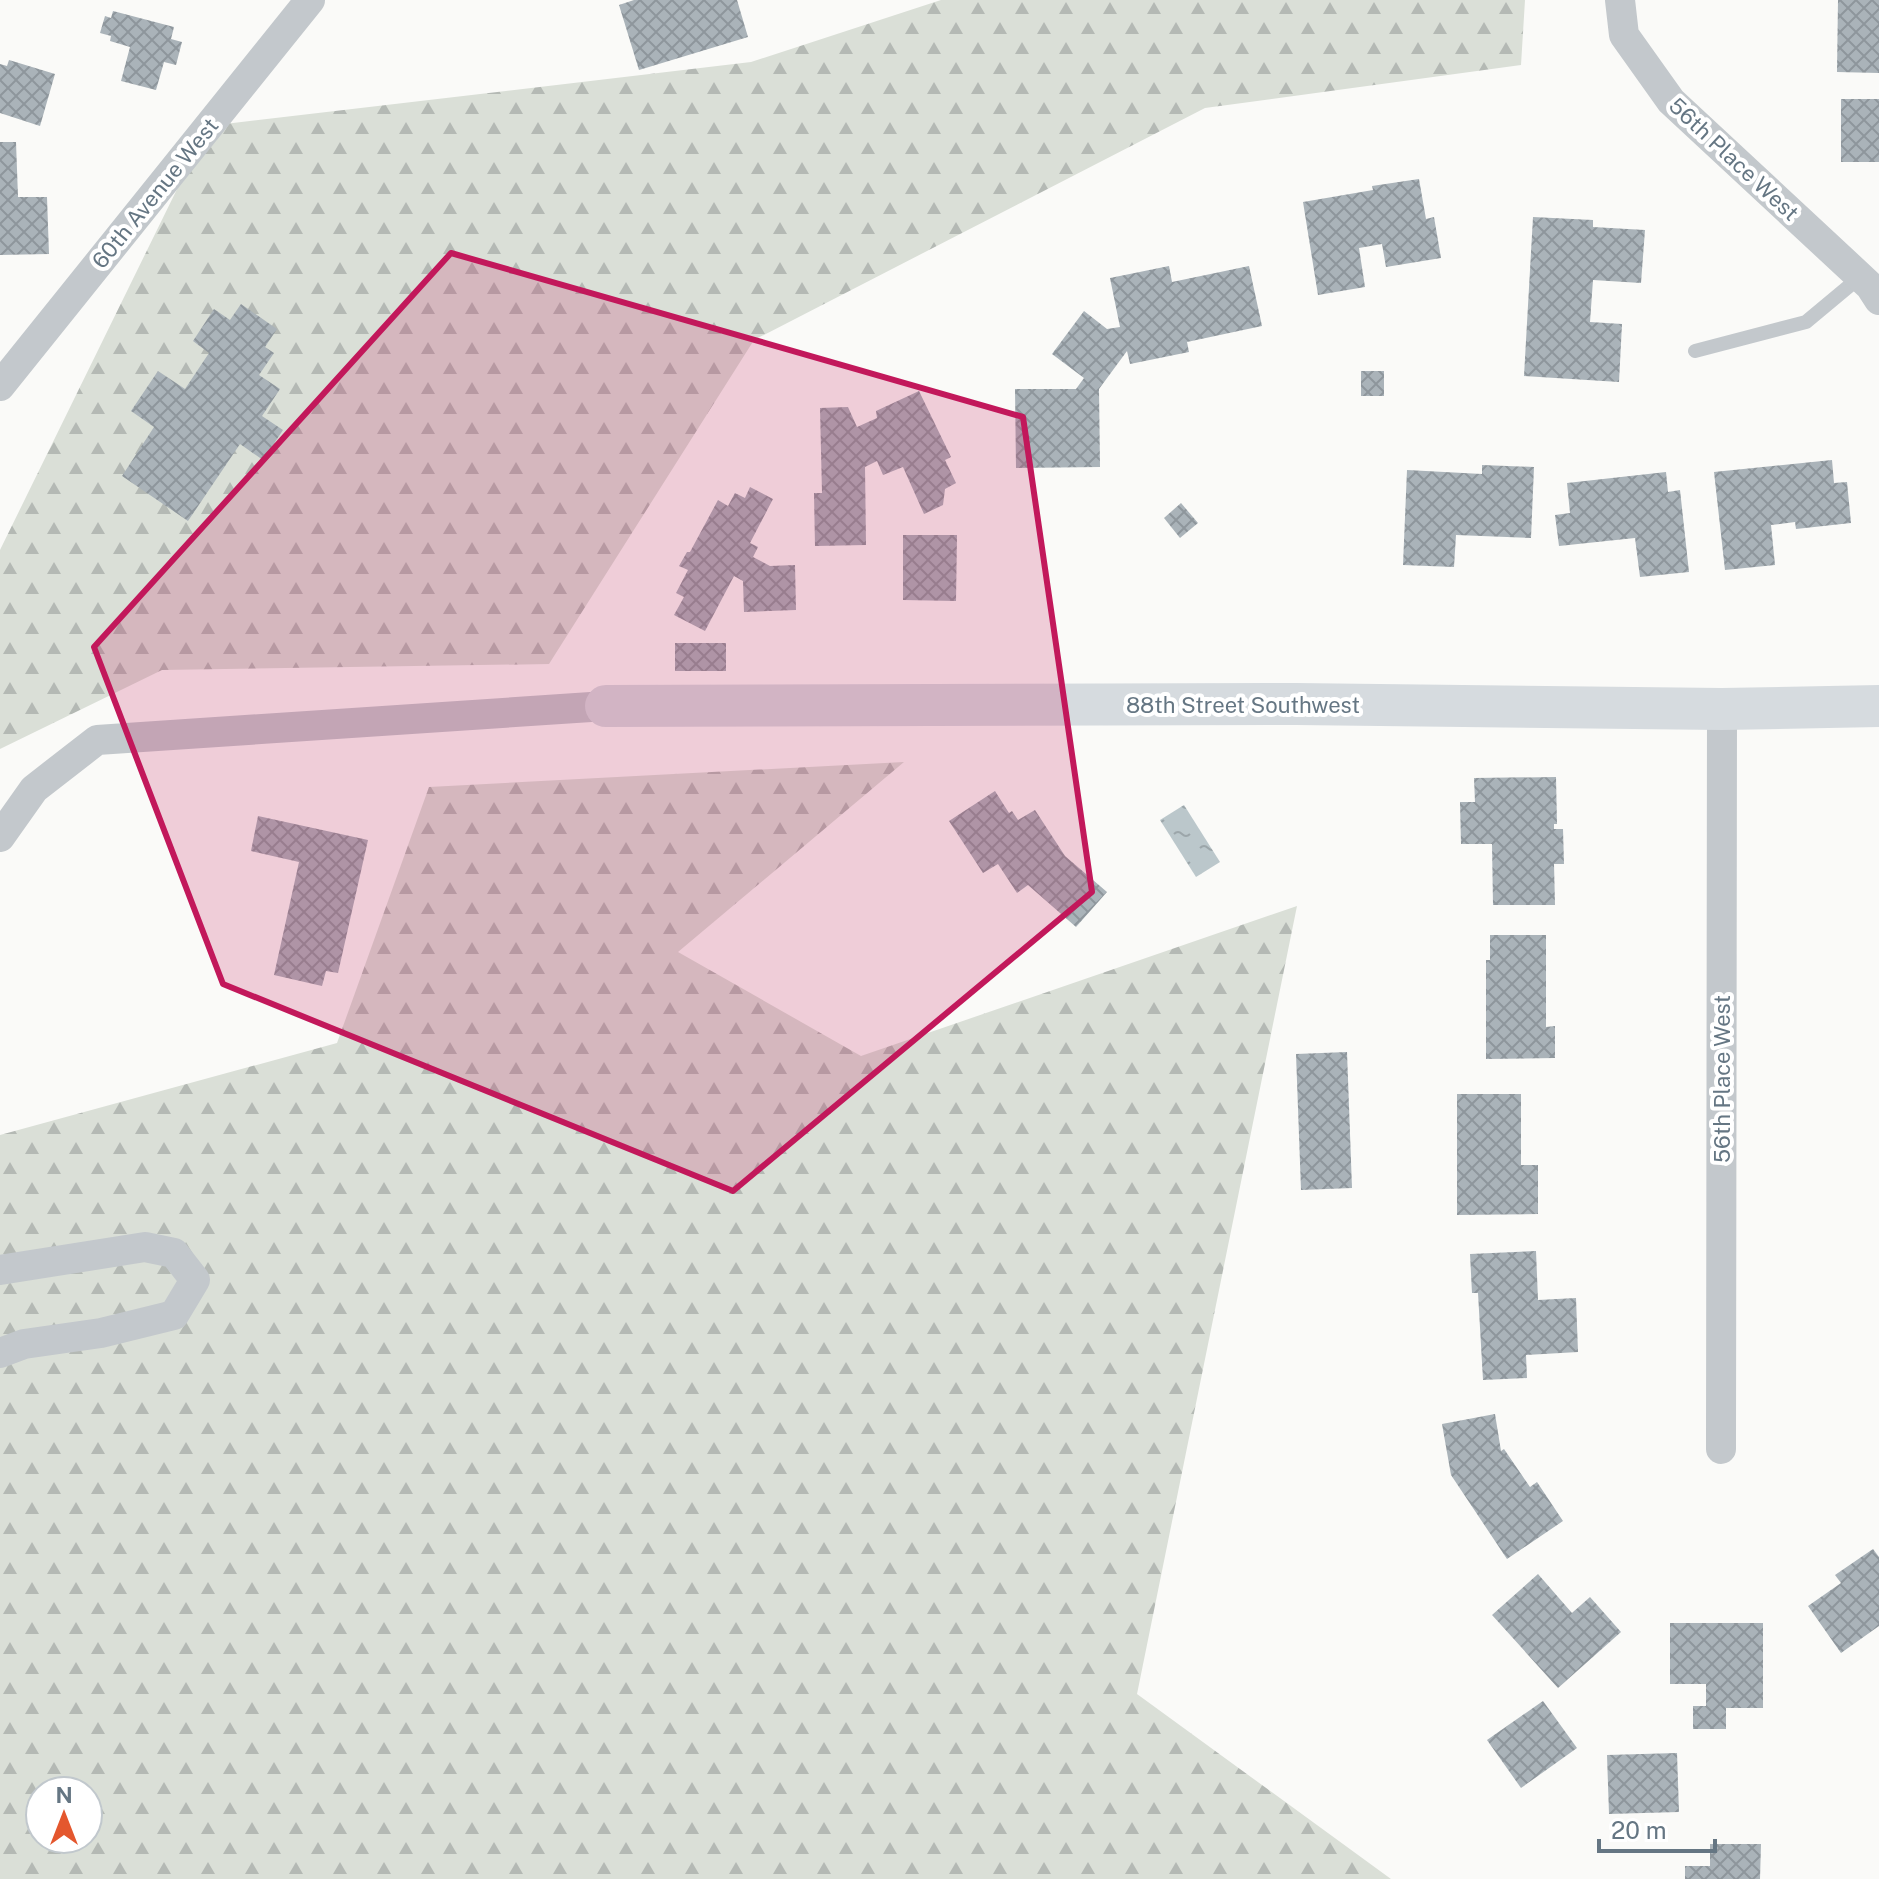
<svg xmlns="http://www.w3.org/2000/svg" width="1879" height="1879" viewBox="0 0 1879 1879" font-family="'Public Sans',sans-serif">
<defs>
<pattern id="forest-firs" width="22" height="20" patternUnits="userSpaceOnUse" patternTransform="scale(2)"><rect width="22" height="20" fill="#dadfd7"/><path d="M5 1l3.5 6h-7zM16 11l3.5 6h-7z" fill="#b4b9b4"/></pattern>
<pattern id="water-ripples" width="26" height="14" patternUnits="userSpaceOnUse" patternTransform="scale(2)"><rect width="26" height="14" fill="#bbc7cb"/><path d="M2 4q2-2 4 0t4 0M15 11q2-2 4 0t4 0" fill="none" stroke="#9ca6aa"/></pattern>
<pattern id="building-cross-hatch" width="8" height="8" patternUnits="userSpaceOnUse" patternTransform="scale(2)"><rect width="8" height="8" fill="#aab3b9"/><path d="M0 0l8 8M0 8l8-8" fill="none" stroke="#8e969c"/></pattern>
</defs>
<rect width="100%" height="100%" fill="#fafaf8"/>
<g fill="url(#forest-firs)" fill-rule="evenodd">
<path d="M 941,0 L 1525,0 L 1521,65 L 1205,108 L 754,340 L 549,664 L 162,670 L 0,749 L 0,550 L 208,126 L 751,62 Z"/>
<path d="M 904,762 L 678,952 L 861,1056 L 1297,906 L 1137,1694 L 1391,1879 L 0,1879 L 0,1135 L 337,1043 L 429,787 ZM 40,1791 L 88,1791 L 88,1839 L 40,1839 Z"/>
</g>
<path fill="url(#water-ripples)" d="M 1184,805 L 1220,862 L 1196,877 L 1160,820 Z"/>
<g fill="url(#building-cross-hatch)">
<path d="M 634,0 L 737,0 L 748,37 L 639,70 L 619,5 Z"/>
<path d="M 1838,0 L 1879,0 L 1879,73 L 1837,72 Z"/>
<path d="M 113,11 L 174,27 L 171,39 L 182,42 L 176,65 L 164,62 L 156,90 L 121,81 L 130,47 L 110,41 L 111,36 L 100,33 L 105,16 L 111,18 Z"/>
<path d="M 9,60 L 55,74 L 40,126 L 0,113 L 0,64 L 7,66 Z"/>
<rect x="1841" y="99" width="38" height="63"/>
<path d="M 0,142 L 16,142 L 18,197 L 47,197 L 49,254 L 0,255 Z"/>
<path d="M 1419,179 L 1426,219 L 1434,217 L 1441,258 L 1386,267 L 1382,244 L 1359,248 L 1365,287 L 1318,295 L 1303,202 L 1373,190 L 1372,186 Z"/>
<path d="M 1533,217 L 1593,220 L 1593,227 L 1645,230 L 1641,283 L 1593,280 L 1590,322 L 1622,324 L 1619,382 L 1524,376 Z"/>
<path d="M 1169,266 L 1172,282 L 1249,266 L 1262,326 L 1187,342 L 1189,352 L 1130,364 L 1127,351 L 1099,389 L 1100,467 L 1016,468 L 1015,389 L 1076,389 L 1084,378 L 1052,354 L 1084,311 L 1107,329 L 1120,327 L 1110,278 Z"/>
<path d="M 241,304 L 277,329 L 265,347 L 274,353 L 259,375 L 280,389 L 262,416 L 283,430 L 263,460 L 240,444 L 188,521 L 122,476 L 154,427 L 131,411 L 158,371 L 185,389 L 209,353 L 193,341 L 214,309 L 230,320 Z"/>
<rect x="1361" y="371" width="23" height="25"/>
<path d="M 919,391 L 951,457 L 945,460 L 956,483 L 945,489 L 943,505 L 924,514 L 903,467 L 883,475 L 877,461 L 865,467 L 866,545 L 815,546 L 814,493 L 822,493 L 820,408 L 848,407 L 857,427 L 877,418 L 876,411 Z"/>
<path d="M 1832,460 L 1834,483 L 1847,482 L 1851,523 L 1796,529 L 1795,522 L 1771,525 L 1775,565 L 1725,570 L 1714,472 Z"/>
<path d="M 1482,465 L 1534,467 L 1531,538 L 1456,535 L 1454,567 L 1403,565 L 1407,470 L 1482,474 Z"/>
<path d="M 1666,472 L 1668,492 L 1680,490 L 1689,572 L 1640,577 L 1635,538 L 1559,546 L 1555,515 L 1570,513 L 1567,483 Z"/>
<path d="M 750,487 L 773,499 L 750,543 L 758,547 L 753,557 L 770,566 L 795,565 L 796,610 L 744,612 L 743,581 L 734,576 L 705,631 L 674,615 L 684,597 L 676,593 L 688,570 L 679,566 L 687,552 L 690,552 L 718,500 L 728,506 L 735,493 L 745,498 Z"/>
<path d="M 1181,503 L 1198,523 L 1180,538 L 1164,518 Z"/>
<path d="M 903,535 L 957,535 L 956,601 L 903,600 Z"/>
<rect x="675" y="643" width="51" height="28"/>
<path d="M 1556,777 L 1557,824 L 1554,824 L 1554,829 L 1563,829 L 1564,864 L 1554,864 L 1555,905 L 1493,905 L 1492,844 L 1461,844 L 1460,802 L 1475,802 L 1474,778 Z"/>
<path d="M 995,791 L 1009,813 L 1012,811 L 1018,820 L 1035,810 L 1065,856 L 1107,892 L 1076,927 L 1028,885 L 1017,893 L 998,864 L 983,873 L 949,821 Z"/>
<path d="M 258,816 L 368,840 L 338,973 L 326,971 L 322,986 L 274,975 L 299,862 L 251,851 Z"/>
<path d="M 1490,935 L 1546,935 L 1546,1027 L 1555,1026 L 1555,1058 L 1486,1059 L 1486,960 L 1490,960 Z"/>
<path d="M 1347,1052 L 1352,1188 L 1301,1190 L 1296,1054 Z"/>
<path d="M 1457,1094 L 1521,1094 L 1521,1165 L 1538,1165 L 1538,1214 L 1457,1215 Z"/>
<path d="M 1536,1251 L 1538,1300 L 1576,1298 L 1578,1352 L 1526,1355 L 1527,1378 L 1483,1380 L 1478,1293 L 1472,1293 L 1470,1254 Z"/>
<path d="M 1495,1414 L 1501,1451 L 1504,1449 L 1530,1487 L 1537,1482 L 1563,1521 L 1507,1559 L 1451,1475 L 1442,1424 Z"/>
<path d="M 1873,1549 L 1879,1557 L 1879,1626 L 1841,1653 L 1808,1606 L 1841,1583 L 1835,1575 Z"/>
<path d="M 1538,1574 L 1572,1613 L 1590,1597 L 1621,1632 L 1558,1688 L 1492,1615 Z"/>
<path d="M 1670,1623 L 1763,1623 L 1763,1708 L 1726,1708 L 1726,1729 L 1693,1729 L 1693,1706 L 1706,1706 L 1706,1684 L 1670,1684 Z"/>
<path d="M 1543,1701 L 1577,1748 L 1521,1788 L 1487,1740 Z"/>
<path d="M 1677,1753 L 1679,1812 L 1609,1814 L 1607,1755 Z"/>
<path d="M 1710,1844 L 1761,1844 L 1760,1879 L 1685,1879 L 1685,1866 L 1710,1866 Z"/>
</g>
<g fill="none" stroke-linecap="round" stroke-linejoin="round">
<path stroke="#c3c8cc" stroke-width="14" d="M 1695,351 L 1806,322 L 1860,277"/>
<g stroke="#c3c8cc" stroke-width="30">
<path d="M 1620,0 L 1624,35 L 1671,101 L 1870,286 L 1879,300"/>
<path d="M 0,386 L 310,0"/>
<path d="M 0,837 L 34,789 L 97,740 L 606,706"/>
<path d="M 0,1270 L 145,1247 L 174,1253 L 195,1280 L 174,1315 L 101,1333 L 24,1344 L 0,1353"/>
<path d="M 1721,1449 L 1722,709"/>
</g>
<path stroke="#d6dbdf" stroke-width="42" d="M 606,706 L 1296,704 L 1722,709 L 1879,706"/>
</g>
<path fill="#c2185b" fill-opacity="0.2" stroke="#c2185b" stroke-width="6" stroke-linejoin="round" d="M 451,253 L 1023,417 L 1092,892 L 733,1191 L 223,984 L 94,647 Z"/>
<g text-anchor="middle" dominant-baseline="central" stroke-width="8" stroke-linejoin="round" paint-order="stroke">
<g font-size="22" fill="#657683" stroke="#fff">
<text transform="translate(1734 159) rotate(43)">56th Place West</text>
<text transform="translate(155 193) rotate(-51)">60th Avenue West</text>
<text x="1243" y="705">88th Street Southwest</text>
<text transform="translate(1722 1079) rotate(-90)">56th Place West</text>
</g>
</g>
<g transform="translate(64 1815)"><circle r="38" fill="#ffffff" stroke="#c1c8cd" stroke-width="2"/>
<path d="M0-6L14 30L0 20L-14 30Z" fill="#e4572e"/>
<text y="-12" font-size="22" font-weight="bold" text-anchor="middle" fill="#657683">N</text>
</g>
<path d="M1599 1839v12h116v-12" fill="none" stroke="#657683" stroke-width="4"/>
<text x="1611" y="1839" font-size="24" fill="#657683" stroke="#ffffff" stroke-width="6" paint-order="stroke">20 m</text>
</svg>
